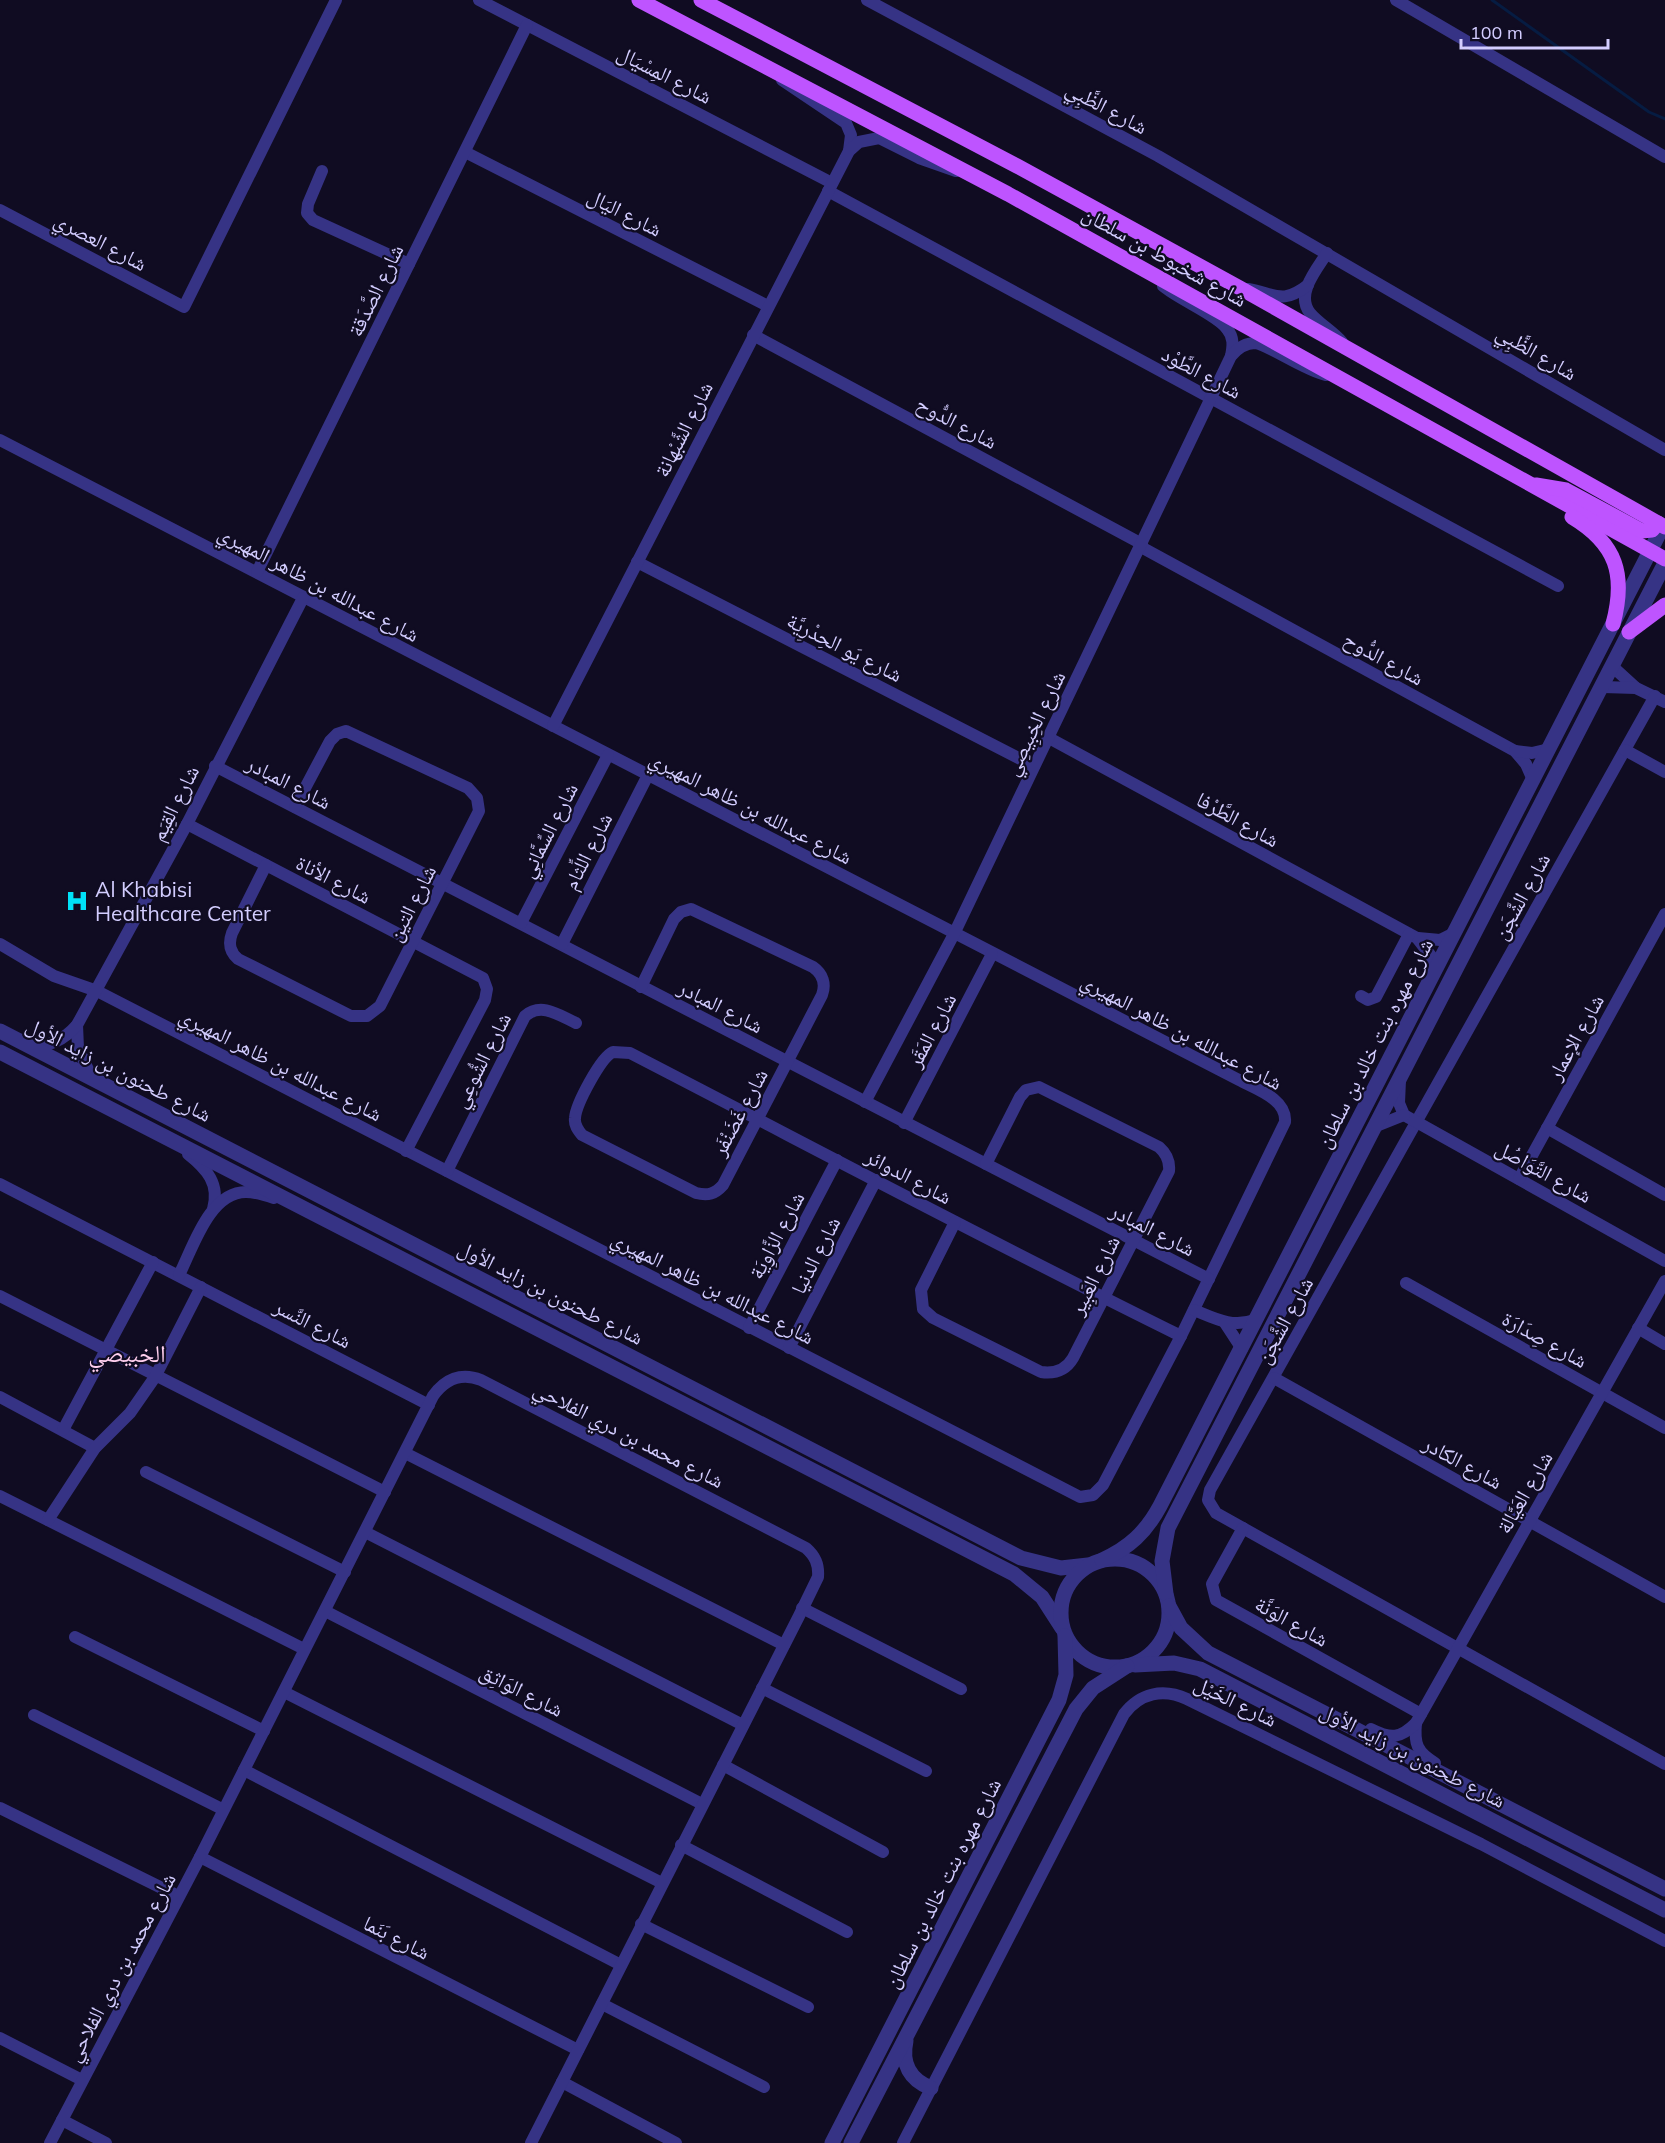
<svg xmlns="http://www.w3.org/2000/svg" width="1665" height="2143" viewBox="0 0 1665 2143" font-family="Mulish,'Noto Naskh Arabic',sans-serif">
<rect width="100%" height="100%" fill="#100c22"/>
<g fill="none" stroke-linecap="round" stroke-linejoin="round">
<path stroke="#061c42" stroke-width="3" d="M 1492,0 L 1649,112 L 1665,119"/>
<g stroke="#363385" stroke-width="12">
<path d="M 479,0 L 832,183"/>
<path d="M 867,0 L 1158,156 L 1665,450"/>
<path d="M 1396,0 L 1665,157"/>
<path d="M 782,80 L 846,123 L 851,135 L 849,151"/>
<path d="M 465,152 L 768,306"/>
<path d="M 322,171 L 308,204 L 307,213 L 313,220 L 409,264"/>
<path d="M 828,191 L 1558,586"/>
<path d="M 0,210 L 184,307 L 336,0"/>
<path d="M 1327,253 C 1317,269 1295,294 1310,313 C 1319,324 1333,331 1342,342"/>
<path d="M 1163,286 C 1178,299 1219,316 1227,329 C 1234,337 1233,346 1231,356"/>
<path d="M 1248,289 C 1276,294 1282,305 1308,285"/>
<path d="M 753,335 L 1142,544"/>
<path d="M 0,440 L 1239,1080 C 1256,1089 1287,1099 1285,1122 L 1181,1336 L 1103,1485 L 1093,1495 L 1080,1497 L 97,991 L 54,976 L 0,944"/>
<path d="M 1141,547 L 1515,751 L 1526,764 L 1533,780"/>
<path d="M 637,562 L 1034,766"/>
<path d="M 257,572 L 527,25"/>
<path d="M 1613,667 L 1636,688"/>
<path d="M 1603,687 L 1636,688 L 1665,702"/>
<path d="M 1655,696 L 1210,1490 L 1208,1500 L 1216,1513 L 1665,1764"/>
<path d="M 553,726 L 849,151 L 859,142 L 879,138 L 919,158 L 956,171"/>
<path d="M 1049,738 L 1417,938 L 1431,956 L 1435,971"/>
<path d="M 1625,750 L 1665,772"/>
<path d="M 1515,751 L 1532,753 L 1549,749"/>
<path d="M 215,766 L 1209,1279"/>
<path d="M 187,824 L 483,978 L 487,989 L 485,1000 L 406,1151"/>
<path d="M 266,865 L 232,933 C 228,944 230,952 238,959 L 351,1016 L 367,1016 L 380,1006 L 479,811 L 477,798 L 468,788 L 346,731 L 337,734 L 330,741 L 295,807"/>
<path d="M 521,923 L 608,755"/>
<path d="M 1418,938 L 1440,940 L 1454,933"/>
<path d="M 562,944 L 648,775"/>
<path d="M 641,987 L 674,919 L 681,912 L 691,909 L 813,967 C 823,974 826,984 822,995 L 723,1185 C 715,1194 708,1196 696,1193 L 582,1135 C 578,1130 574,1125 575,1118 C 576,1104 601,1057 613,1052 L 630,1053 C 814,1148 996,1245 1181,1336"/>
<path d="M 1361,996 L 1368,1000 L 1376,997 L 1409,934"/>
<path d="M 77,1025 L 78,1048 L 92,1078"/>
<path d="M 30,1047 C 50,1046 64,1040 77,1025 L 187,824 L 303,598"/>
<path d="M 1400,1080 L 1399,1103 L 1404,1115 L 1665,1261"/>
<path d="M 865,1102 L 954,934 L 1231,356 C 1237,349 1245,343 1255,343 C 1267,344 1306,371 1326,375"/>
<path d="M 904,1123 L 992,954"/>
<path d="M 1374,1127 L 1404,1115"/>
<path d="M 1547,1128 L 1665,1195"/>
<path d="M 188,1154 C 207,1169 220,1184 213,1209"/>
<path d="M 447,1171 L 525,1016 C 541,1002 559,1015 576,1023"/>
<path d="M 1519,1179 L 1665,914"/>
<path d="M 0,1184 L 429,1405"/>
<path d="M 955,1222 L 921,1290 L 923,1309 L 933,1318 L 1041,1372 C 1055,1374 1066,1370 1073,1358 L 1169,1171 C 1170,1161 1167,1154 1159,1147 L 1039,1087 L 1026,1090 L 1020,1097 L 986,1164"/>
<path d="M 179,1275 C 193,1248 209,1192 246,1192 C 256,1192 265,1195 274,1198"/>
<path d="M 1406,1283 L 1665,1428"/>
<path d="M 0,1296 L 385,1492"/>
<path d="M 1194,1310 C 1216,1319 1232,1328 1255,1320"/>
<path d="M 1225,1323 L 1242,1349"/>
<path d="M 749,1328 L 837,1160"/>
<path d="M 1638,1328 L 1665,1344"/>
<path d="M 789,1348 L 876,1180"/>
<path d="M 1274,1378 L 1665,1597"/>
<path d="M 0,1397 L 95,1448"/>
<path d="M 63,1430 L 153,1262"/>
<path d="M 405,1453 L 784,1645"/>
<path d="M 146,1472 L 345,1572"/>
<path d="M 0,1496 L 304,1649"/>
<path d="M 48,1520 L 95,1448 L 130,1413 L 155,1377 L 201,1287"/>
<path d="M 1243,1528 L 1212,1584 L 1216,1600 L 1421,1714"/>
<path d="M 365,1532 L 743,1725"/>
<path d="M 802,1608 L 961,1689"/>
<path d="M 325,1611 L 702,1804"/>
<path d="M 75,1637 L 264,1731"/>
<path d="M 762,1688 L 926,1771"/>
<path d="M 284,1692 L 662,1883"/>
<path d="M 34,1715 L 222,1809"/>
<path d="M 1416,1723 C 1414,1744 1417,1752 1435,1763"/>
<path d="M 1371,1729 C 1391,1739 1400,1739 1416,1723 L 1665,1281"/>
<path d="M 723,1765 L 883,1852"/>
<path d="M 244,1770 L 621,1965"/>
<path d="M 0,1808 L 178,1896"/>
<path d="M 681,1845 L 847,1932"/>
<path d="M 200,1857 L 578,2050"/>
<path d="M 641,1924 L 808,2007"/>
<path d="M 602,2004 L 764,2087"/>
<path d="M 0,2038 L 82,2080"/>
<path d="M 562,2082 L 676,2143"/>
<path d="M 62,2120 L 106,2143"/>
<path d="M 50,2143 L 200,1857 L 433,1396 C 445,1379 461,1372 481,1380 L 806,1548 C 815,1556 819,1564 818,1577 L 799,1616 L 531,2143"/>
<path d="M 903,2143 L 1124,1714 C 1140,1693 1163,1688 1187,1699 L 1481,1844 L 1665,1941"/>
</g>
<g stroke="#363385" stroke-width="15">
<path d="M 0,1031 L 1021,1558 L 1061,1568 L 1088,1565"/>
<path d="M 0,1052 L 1014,1574 L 1042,1597 L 1062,1628"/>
<circle cx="1115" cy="1613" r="54"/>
<path d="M 1102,1560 C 1129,1548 1146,1532 1160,1506 L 1663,526"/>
<path d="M 1166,1594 L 1162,1561 L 1168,1528 L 1665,563"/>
<path d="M 1169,1606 L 1181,1628 L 1208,1653 L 1665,1889"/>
<path d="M 1135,1665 L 1174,1663 L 1200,1669 L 1665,1910"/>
<path d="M 906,2041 C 901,2064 910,2080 931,2088"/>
<path d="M 832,2143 L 1059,1700 L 1066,1675 L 1065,1636"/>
<path d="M 851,2143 L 1076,1709 L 1093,1688 L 1127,1666"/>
</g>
<g stroke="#be54ff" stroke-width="15">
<path d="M 639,0 L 1008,194 L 1665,559"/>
<path d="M 701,0 L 1017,166 L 1240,288 L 1665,527"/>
<path d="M 1536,485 L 1566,490 L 1642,531 L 1652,530 L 1658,523"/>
<path d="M 1572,517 C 1617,544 1626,575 1613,624"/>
<path d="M 1629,632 L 1665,605"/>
</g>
</g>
<defs>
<g id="hospital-bare" transform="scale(1.8)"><path d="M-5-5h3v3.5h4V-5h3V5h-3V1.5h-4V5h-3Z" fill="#00e1f8" stroke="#100c22" stroke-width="2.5" paint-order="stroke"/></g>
</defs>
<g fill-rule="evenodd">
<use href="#hospital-bare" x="77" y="901"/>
</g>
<g text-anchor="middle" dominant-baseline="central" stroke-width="4.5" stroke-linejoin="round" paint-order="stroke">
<g font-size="21" fill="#d3cdff" stroke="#100c22">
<text transform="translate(665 74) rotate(27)">شارع المِسْيَال</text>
<text transform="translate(1107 107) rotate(28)">شارع الظَّبِي</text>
<text transform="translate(625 212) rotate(27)">شارع اليَال</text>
<text transform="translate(101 241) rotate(28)">شارع العصري</text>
<text transform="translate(1165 256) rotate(29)">شارع شخبوط بن سلطان</text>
<text transform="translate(375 290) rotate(-64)">شارع الصَّدَقة</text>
<text transform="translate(1537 352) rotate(30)">شارع الظَّبِي</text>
<text transform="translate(1202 372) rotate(28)">شارع الطَّوْد</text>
<text transform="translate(957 422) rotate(28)">شارع الدُّوح</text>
<text transform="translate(683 429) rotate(-63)">شارع الشَّبْهانة</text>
<text transform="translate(319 583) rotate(28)">شارع عبدالله بن ظاهر المهيري</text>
<text transform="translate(845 647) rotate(27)">شارع يَو الحِدْرِيَّة</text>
<text transform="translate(1384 658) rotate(29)">شارع الدُّوح</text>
<text transform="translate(1034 723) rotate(-64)">شارع الخِبِيصِي</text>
<text transform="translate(289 782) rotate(27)">شارع المبادر</text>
<text transform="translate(174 803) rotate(-63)">شارع القِيَم</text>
<text transform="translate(751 807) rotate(27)">شارع عبدالله بن ظاهر المهيري</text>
<text transform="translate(1238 819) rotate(29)">شارع الطَّرْفا</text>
<text transform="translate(548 830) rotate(-63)">شارع السِّمَّانِي</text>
<text transform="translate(587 851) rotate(-63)">شارع اللِّثام</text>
<text transform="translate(334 879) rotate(27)">شارع الأناة</text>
<text transform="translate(1521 896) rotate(-61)">شارع الشَّجَن</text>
<text transform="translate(411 903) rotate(-63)">شارع التين</text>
<text transform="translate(721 1006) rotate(27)">شارع المبادر</text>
<text transform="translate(931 1030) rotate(-62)">شارع المَقَر</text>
<text transform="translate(1182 1031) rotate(28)">شارع عبدالله بن ظاهر المهيري</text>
<text transform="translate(1575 1037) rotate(-61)">شارع الإعمار</text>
<text transform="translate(1374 1043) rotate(-63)">شارع مهره بنت خالد بن سلطان</text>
<text transform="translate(481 1060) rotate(-63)">شارع الشُّوعِي</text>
<text transform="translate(281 1064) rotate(27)">شارع عبدالله بن ظاهر المهيري</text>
<text transform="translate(119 1069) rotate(27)">شارع طحنون بن زايد الأول</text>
<text transform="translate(739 1112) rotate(-62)">شارع غَضَنْفَر</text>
<text transform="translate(1544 1171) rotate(29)">شارع التَّوَاصُل</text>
<text transform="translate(909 1176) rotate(28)">شارع الدوائر</text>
<text transform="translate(1153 1229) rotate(27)">شارع المبادر</text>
<text transform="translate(776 1235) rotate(-62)">شارع الزَّاوِيَة</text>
<text transform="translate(815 1255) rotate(-63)">شارع الدنيا</text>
<text transform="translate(1094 1275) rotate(-63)">شارع العَبِير</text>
<text transform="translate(713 1287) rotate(27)">شارع عبدالله بن ظاهر المهيري</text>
<text transform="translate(551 1292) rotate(27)">شارع طحنون بن زايد الأول</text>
<text transform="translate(1284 1320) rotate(-61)">شارع الشَّجَن</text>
<text transform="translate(313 1323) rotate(27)">شارع النَّسر</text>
<text transform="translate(1545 1339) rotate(29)">شارع صِدَارَة</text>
<text transform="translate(629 1434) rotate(27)">شارع محمد بن دري الفلاحي</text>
<text transform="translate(1463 1462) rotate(29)">شارع الكادر</text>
<text transform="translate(1524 1492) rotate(-60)">شارع العَيَّالة</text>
<text transform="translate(1292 1621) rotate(29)">شارع الوَنَّة</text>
<text transform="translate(522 1690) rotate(27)">شارع الوَاثِق</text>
<text transform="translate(1236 1701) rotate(26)">شارع الخَيْل</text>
<text transform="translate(1413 1755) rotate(27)">شارع طحنون بن زايد الأول</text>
<text transform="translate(942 1883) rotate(-63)">شارع مهره بنت خالد بن سلطان</text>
<text transform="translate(397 1937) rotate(27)">شارع بَنَما</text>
<text transform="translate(120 1967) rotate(-62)">شارع محمد بن دري الفلاحي</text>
</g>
<g font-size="21" fill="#d3cdff" stroke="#100c22" text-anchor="start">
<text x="95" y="889">Al Khabisi<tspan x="95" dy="24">Healthcare Center</tspan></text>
</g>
<g font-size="24" fill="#ffcfee" stroke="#100c22">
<text x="127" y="1353">الخبيصي</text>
</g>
</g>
<path d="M1461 39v9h147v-9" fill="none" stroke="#d3cdff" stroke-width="3"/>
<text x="1470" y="39" font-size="18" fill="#d3cdff" stroke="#100c22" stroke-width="4.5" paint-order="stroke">100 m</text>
</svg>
